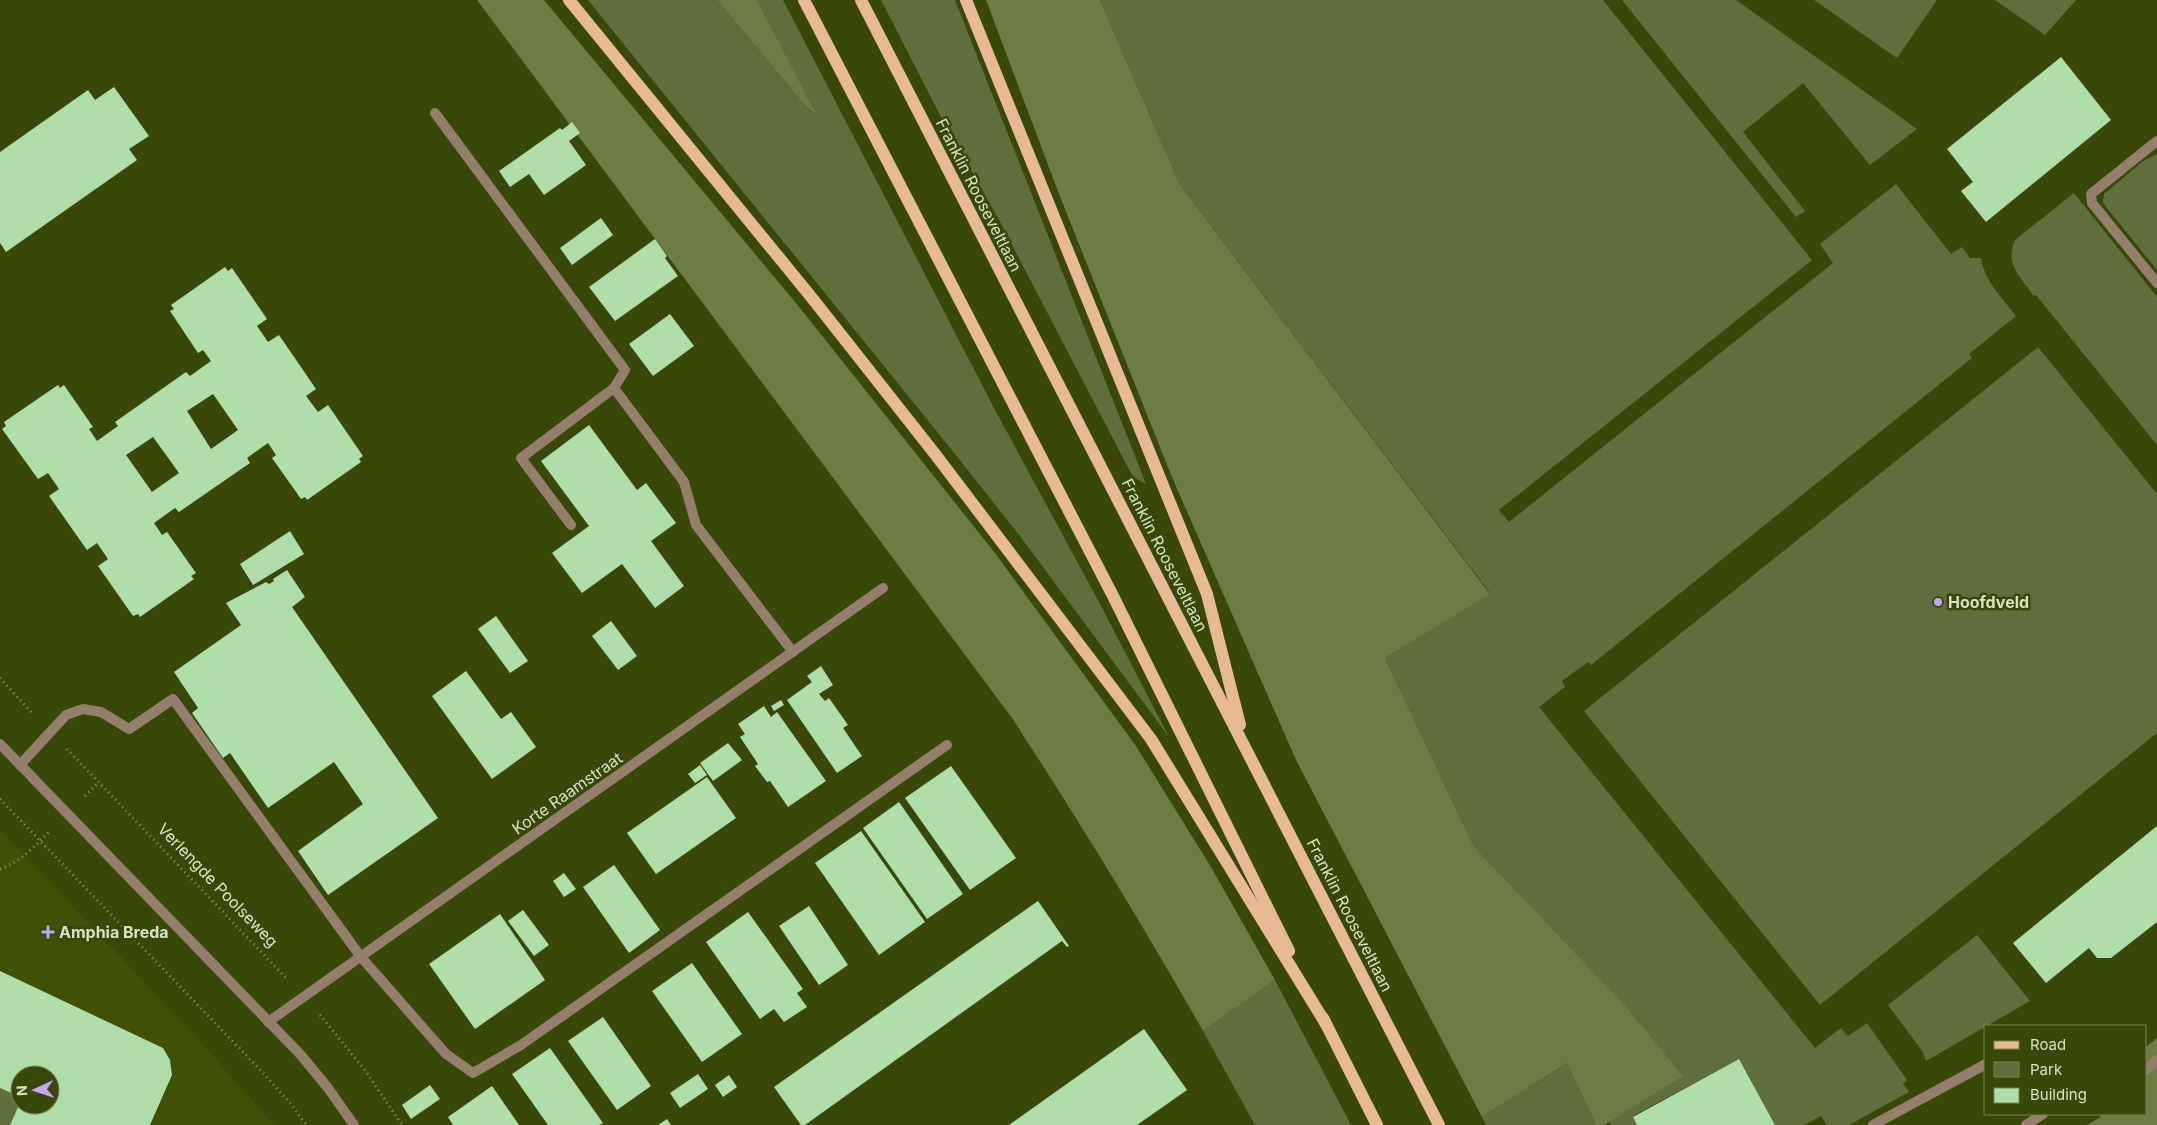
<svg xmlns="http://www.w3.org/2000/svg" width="2157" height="1125" viewBox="0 0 2157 1125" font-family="Inter,sans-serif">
<rect width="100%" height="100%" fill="#394708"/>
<path fill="#405005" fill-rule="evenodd" d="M 0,829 L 194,1034 L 274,1125 L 0,1125 ZM 20,1075 L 50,1075 L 50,1105 L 20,1105 Z"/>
<g fill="#606e3e">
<path d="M 588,0 L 717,0 L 806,107 L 815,114 L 757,0 L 783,0 L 994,408 L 1099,602 L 1169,737 L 1020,536 L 947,444 Z"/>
<path d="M 881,0 L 955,0 L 1146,484 L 1133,477 L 998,218 L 942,119 Z"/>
<path d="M 1100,0 L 1603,0 L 1812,260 L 1499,510 L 1509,522 L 1833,263 L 1820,244 L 1896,184 L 1951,254 L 1962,247 L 1970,258 L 1981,258 C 1984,280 2003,299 2016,316 L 1969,354 L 1972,358 L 1591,665 L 1588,662 L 1562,681 L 1565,687 L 1539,707 L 1815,1048 L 1841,1028 L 1848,1036 L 1867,1023 L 1907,1080 L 1903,1084 L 1909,1092 L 1849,1125 L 1827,1125 L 1821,1116 L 1804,1125 L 1775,1125 L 1739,1059 L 1633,1116 L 1637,1125 L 1611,1125 L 1474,847 L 1385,658 L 1490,593 L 1180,185 Z"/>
<path d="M 1622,0 L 1736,0 L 1917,129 L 1870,165 L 1803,83 L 1743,132 L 1805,211 L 1796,217 Z"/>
<path d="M 1814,0 L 1937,0 L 1897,58 Z"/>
<path d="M 1995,0 L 2076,0 L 2045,35 Z"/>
<path d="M 2157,154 L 2157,270 L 2103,203 L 2104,194 L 2143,161 Z"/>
<path d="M 2074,193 L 2157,297 L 2157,445 L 2036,295 L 2034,296 C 2021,278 2004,263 2015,240 Z"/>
<path d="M 2038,347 L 2157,494 L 2157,733 L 1820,1005 L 1584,711 Z"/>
<path d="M 1977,935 L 2030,1001 L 1926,1061 L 1923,1052 L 1888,1005 Z"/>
<path d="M 1275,980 L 1351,1125 L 1255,1125 L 1203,1031 Z"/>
<path d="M 1567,1063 L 1596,1125 L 1486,1125 L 1482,1117 Z"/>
<path d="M 0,1088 L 20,1097 L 20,1103 L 10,1125 L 0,1125 Z"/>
</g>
<g fill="#6c7c44">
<path d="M 477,0 L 544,0 L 800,308 L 995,553 L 1136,746 L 1211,867 L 1275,980 L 1203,1031 C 1143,925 1079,821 1012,718 Z"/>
<path d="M 717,0 L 757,0 L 816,114 L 806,107 Z"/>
<path d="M 986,0 L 1100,0 L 1180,185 L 1490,594 L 1385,658 L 1474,847 L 1627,1008 L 1683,1076 L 1604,1125 L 1596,1125 L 1567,1063 L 1482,1117 L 1296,760 L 1171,475 L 1059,194 Z"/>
<path d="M 2157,1038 L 2157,1125 L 2087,1125 L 2101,1117 L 2099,1114 L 2146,1114 L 2146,1047 Z"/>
</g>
<g fill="#afdeaa" fill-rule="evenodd">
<path d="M 2061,57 L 2111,120 L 1986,222 L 1961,191 L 1973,182 L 1947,149 Z"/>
<path d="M 114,87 L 149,136 L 129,149 L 137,160 L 6,252 L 0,243 L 0,152 L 88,90 L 95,100 Z"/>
<path d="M 572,122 L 580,133 L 569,141 L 586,165 L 544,195 L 529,174 L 510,187 L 499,171 L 560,128 L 562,130 Z"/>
<path d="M 601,218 L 613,235 L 572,265 L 560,248 Z"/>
<path d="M 655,239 L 667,256 L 665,258 L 678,276 L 615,321 L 589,287 Z"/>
<path d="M 225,267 L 228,271 L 232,268 L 267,319 L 257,326 L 268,342 L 279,335 L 316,389 L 306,396 L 318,412 L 328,405 L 363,456 L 359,459 L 361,462 L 307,500 L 305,497 L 301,499 L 272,458 L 276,455 L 268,443 L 247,458 L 250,463 L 179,512 L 175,508 L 154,523 L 162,535 L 167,532 L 196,573 L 191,576 L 194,579 L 140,617 L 138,614 L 133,616 L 98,566 L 108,559 L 97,543 L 87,550 L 49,496 L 59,489 L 48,473 L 38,479 L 2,429 L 6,426 L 4,422 L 58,385 L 60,388 L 64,385 L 93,427 L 89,429 L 97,441 L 118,426 L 115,422 L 186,372 L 190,376 L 211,361 L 203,350 L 198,353 L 170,311 L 174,309 L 171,305 ZM 213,394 L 238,430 L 211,449 L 187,411 ZM 153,437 L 179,473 L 152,492 L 126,455 Z"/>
<path d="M 670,314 L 694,346 L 653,376 L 629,344 Z"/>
<path d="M 589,425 L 637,490 L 646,483 L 676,523 L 651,541 L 684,586 L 655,608 L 622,564 L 582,593 L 552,553 L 589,526 L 541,461 Z"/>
<path d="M 290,531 L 304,554 L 253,585 L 240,564 Z"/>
<path d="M 287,570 L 305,597 L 292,607 L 438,818 L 328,895 L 298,851 L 363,804 L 334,762 L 268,808 L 230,753 L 223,758 L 192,713 L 198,708 L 174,672 L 241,625 L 226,603 L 266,582 L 269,584 L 274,581 L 273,579 Z"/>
<path d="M 496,616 L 528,661 L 510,673 L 478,629 Z"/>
<path d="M 611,621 L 637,656 L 618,670 L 592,636 Z"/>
<path d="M 821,666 L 833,685 L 819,694 L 825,701 L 829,698 L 848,725 L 843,728 L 862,756 L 837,773 L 787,700 L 812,682 L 807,676 Z"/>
<path d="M 466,671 L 501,719 L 511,712 L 536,747 L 492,779 L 432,696 Z"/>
<path d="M 781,700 L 784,705 L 774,711 L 771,706 Z"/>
<path d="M 764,706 L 771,717 L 777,712 L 826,781 L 788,807 L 770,781 L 767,782 L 755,766 L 758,764 L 740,737 L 745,734 L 738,724 Z"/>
<path d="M 728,743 L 742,760 L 713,781 L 700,763 Z"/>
<path d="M 700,765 L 707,775 L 695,783 L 688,774 Z"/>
<path d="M 951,766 L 1016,858 L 970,890 L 905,798 Z"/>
<path d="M 707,777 L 736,818 L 656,874 L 627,833 Z"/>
<path d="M 899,802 L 963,894 L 927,919 L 863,828 Z"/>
<path d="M 2157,826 L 2157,922 L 2111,958 L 2097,958 L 2089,948 L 2046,983 L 2013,943 Z"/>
<path d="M 861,831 L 925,922 L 879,955 L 815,863 Z"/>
<path d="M 614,865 L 660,930 L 629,953 L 583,887 Z"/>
<path d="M 564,873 L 576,889 L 564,897 L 553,881 Z"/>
<path d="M 1038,901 L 1069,946 L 1067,947 L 1062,941 L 805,1125 L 801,1125 L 774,1087 Z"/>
<path d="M 809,906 L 848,965 L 819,985 L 779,926 Z"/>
<path d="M 523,910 L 549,945 L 534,956 L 508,921 Z"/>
<path d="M 748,912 L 803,989 L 797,993 L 807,1007 L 784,1022 L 774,1009 L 760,1019 L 706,942 Z"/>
<path d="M 500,914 L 545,980 L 475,1029 L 429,964 Z"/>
<path d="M 692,963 L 742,1034 L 702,1062 L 652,991 Z"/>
<path d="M 0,971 L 163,1048 L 170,1060 L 172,1075 L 150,1125 L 10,1125 L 19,1105 L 50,1105 L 50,1075 L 20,1075 L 20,1097 L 0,1088 Z"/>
<path d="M 603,1017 L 651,1086 L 617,1110 L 568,1041 Z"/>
<path d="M 1144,1029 L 1187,1090 L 1137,1125 L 1009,1125 Z"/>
<path d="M 550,1048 L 603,1123 L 599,1125 L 548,1125 L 512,1074 Z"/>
<path d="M 1739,1059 L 1775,1125 L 1637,1125 L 1633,1117 Z"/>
<path d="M 698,1074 L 708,1089 L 680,1108 L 670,1093 Z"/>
<path d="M 729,1075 L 737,1087 L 723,1097 L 715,1085 Z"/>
<path d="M 430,1085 L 440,1099 L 411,1119 L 402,1105 Z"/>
<path d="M 492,1086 L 519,1125 L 453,1125 L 448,1117 Z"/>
<path d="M 667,1119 L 671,1125 L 658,1125 Z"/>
</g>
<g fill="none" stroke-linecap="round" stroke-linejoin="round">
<g stroke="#8c9869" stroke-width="3" stroke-dasharray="1 4" stroke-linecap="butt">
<path d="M 0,678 L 33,714"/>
<path d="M 67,749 L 287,979"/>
<path d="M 85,796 L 99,782"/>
<path d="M 0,799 L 265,1075 L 291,1104 L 306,1125"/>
<path d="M 0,869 C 21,862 36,845 51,830"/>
<path d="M 320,1015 L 364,1069 L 402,1125"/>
</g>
<g stroke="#947e6c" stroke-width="10">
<path d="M 435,113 L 625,370 L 614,388"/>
<path d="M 2157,141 L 2091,194 L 2092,203 L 2157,283"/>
<path d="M 571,525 L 521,458 L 614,388 L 684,482 L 696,525 L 793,652"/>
<path d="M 20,765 L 66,715 L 83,709 L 101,712 L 129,729 L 173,699 L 361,957"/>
<path d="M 2146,1070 L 2157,1060"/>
<path d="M 1873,1125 L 1986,1064"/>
<path d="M 2026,1125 L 2043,1114"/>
</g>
<g stroke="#947e6c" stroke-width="10">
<path d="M 0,744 L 300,1054 L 328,1088 L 354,1125"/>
<path d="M 361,957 L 446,1054 L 473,1073 L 521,1045 L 947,745"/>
<path d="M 268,1022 L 883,588"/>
</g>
<g stroke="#e7ba94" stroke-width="12">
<path d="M 569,0 L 812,298 L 935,454 L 1151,739 L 1326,1024"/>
<path d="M 804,0 L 1112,594 L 1289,951"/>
<path d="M 861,0 L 1439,1125"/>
<path d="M 966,0 L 1207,594 L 1240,725"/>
<path d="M 1323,1018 L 1377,1125"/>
</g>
</g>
<g fill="#c4a7f1" stroke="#394708" stroke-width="2">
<circle cx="1938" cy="602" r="5"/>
<path d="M45.5 924.5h5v5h5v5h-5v5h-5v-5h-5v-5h5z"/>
</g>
<g text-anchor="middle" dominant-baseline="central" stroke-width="5" stroke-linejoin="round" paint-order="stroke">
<g font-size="16" fill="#d8e2c3" stroke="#394708">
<text transform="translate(979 195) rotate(63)">Franklin Rooseveltlaan</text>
<text transform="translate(1165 555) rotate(63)">Franklin Rooseveltlaan</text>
<text transform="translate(567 793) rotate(-35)">Korte Raamstraat</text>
<text transform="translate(218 885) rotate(46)">Verlengde Poolseweg</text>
<text transform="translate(1350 915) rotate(63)">Franklin Rooseveltlaan</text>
</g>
<g font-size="16" font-weight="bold" fill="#d8e2c3" stroke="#394708" text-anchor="start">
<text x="1948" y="602">Hoofdveld</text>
<text x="59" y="932">Amphia Breda</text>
</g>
</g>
<rect x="1984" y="1025" width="162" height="90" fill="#394708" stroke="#798553"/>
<rect x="1994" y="1041" width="25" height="8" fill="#e7ba94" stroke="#798553"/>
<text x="2030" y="1050" font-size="15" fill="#d8e2c3">Road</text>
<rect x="1994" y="1062" width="25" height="15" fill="#606e3e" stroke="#798553"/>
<text x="2030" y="1075" font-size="15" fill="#d8e2c3">Park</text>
<rect x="1994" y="1088" width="25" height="15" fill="#afdeaa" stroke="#798553"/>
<text x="2030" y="1100" font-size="15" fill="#d8e2c3">Building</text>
<g transform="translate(35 1090) rotate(267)"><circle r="24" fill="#394708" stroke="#798553"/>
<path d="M0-4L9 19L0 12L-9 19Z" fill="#c4a7f1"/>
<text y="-8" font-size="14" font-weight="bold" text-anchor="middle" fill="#d8e2c3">N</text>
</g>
</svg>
